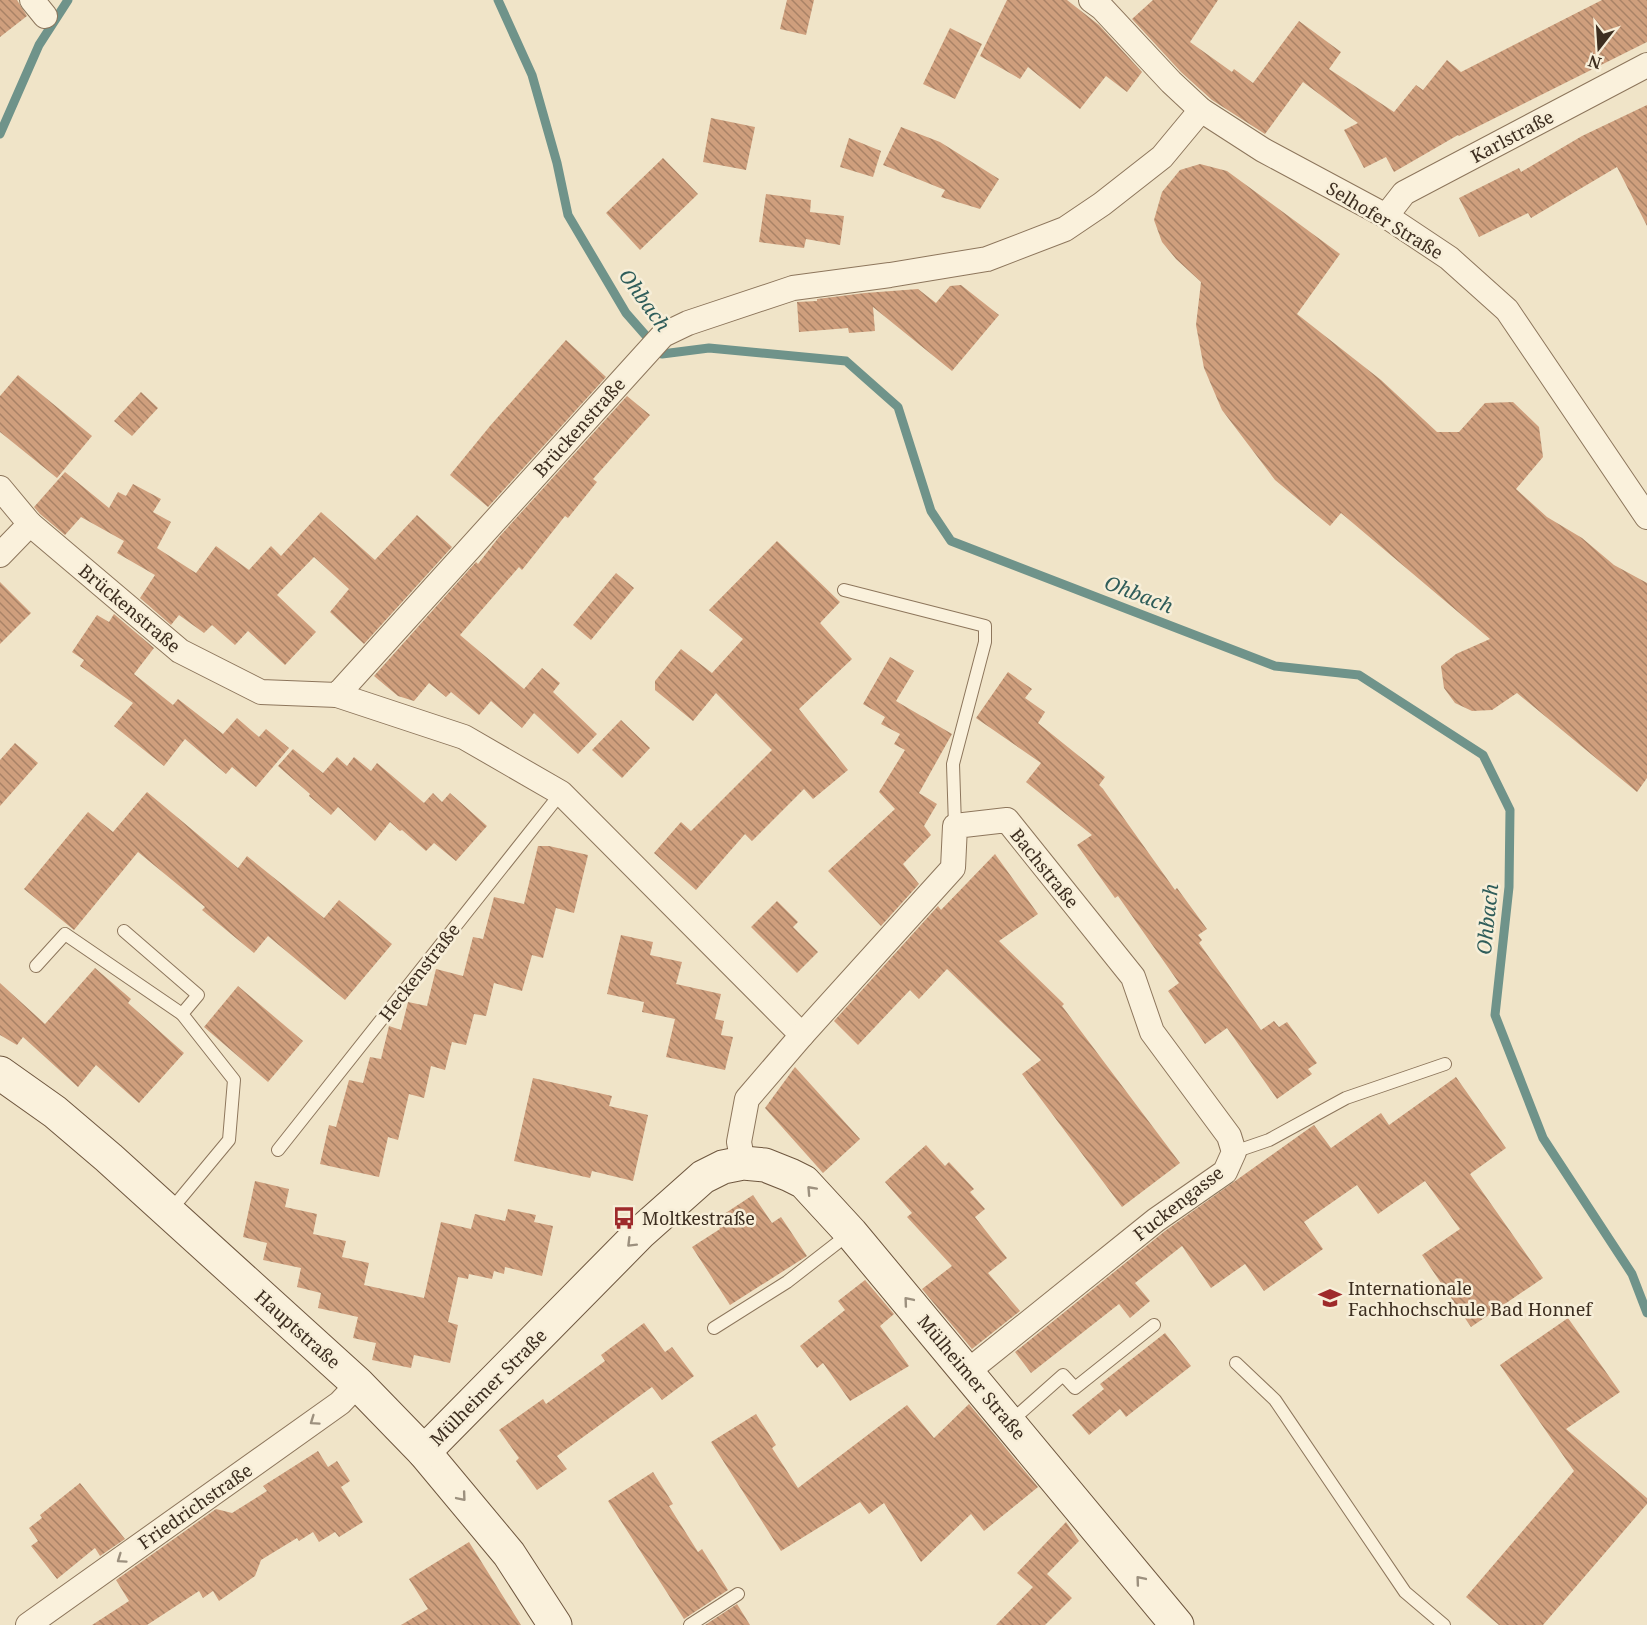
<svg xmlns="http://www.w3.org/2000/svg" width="1647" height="1625" viewBox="0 0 1647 1625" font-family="'Noto Serif',serif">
<defs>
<pattern id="building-back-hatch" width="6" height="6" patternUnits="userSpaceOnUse" patternTransform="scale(1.5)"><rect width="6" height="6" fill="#cf9f7d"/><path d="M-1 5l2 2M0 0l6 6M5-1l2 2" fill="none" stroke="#a98266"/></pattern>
</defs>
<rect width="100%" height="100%" fill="#f0e4c8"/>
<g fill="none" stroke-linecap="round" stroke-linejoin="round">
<g stroke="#6f938a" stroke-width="9">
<path d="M 498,0 L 532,75 L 557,163 L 568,215 L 626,313 L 662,354 L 709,348 L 846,361 L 898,407 L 931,511 L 951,541 L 1275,666 L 1359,675 L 1483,755 L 1510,810 L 1509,887 L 1495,1015 L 1543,1138 L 1632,1274 L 1647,1313"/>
<path d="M 0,134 L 39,45 L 68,0"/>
</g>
</g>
<g fill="url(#building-back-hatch)">
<path d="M 0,0 L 17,0 L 27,16 L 0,37 Z"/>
<path d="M 787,0 L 814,0 L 806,35 L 780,29 Z"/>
<path d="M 1007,0 L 1067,0 L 1099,25 L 1142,72 L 1127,92 L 1106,76 L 1080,109 L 1028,67 L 1020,79 L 980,56 Z"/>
<path d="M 1153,0 L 1218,0 L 1190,42 L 1232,72 L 1234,69 L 1253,83 L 1299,21 L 1341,52 L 1329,69 L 1394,112 L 1416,85 L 1423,90 L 1447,60 L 1461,72 L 1602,0 L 1647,0 L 1647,42 L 1459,136 L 1458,135 L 1394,172 L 1386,157 L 1364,168 L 1344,130 L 1358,123 L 1303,82 L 1265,134 L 1212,100 L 1181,72 L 1132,19 Z"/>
<path d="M 950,28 L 982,44 L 955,99 L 923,84 Z"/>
<path d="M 1647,105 L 1647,226 L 1617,167 L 1531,218 L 1528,213 L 1479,237 L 1459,198 L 1519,168 L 1521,172 L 1582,136 Z"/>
<path d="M 711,118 L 755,127 L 746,170 L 703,162 Z"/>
<path d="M 901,127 L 940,142 L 999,179 L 980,209 L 941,197 L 945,190 L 883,165 Z"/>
<path d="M 849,138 L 881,151 L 873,177 L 840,167 Z"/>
<path d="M 663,158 L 698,194 L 640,250 L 606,213 Z"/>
<path d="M 1200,164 L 1227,171 L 1340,254 L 1297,314 L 1381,380 L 1437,432 L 1459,432 L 1485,403 L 1513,402 L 1539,427 L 1543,457 L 1516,489 L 1547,517 L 1582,538 L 1614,565 L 1647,583 L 1647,778 L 1637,792 L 1517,693 L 1492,710 L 1472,711 L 1455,703 L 1444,688 L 1441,666 L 1456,654 L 1490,639 L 1341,513 L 1330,526 L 1275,480 L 1222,410 L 1204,368 L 1196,325 L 1201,282 L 1176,259 L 1162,242 L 1154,220 L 1162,192 L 1180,170 Z"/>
<path d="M 766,194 L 811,200 L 810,212 L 844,216 L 840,245 L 806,239 L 804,248 L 759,242 Z"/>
<path d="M 961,285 L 999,315 L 952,371 L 873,307 L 875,331 L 849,333 L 848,328 L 799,332 L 797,302 L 817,301 L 817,299 L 865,293 L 918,289 L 936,303 L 950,286 Z"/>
<path d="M 566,340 L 606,377 L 488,507 L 450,475 L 490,426 Z"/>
<path d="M 18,375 L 92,436 L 57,478 L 0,432 L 0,396 Z"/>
<path d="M 141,392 L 158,408 L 132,436 L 114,421 Z"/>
<path d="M 627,396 L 650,415 L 593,479 L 597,482 L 568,518 L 565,516 L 522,570 L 519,567 L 460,635 L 524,689 L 542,668 L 560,683 L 553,692 L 597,734 L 578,754 L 534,713 L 522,728 L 491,701 L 479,715 L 451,692 L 446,697 L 429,683 L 414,701 L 398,696 L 374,676 L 476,562 L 478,564 L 499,537 Z"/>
<path d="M 65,472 L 109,508 L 118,492 L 126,496 L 133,484 L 161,499 L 153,512 L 171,522 L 157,548 L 196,573 L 216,546 L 249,570 L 271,546 L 281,556 L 321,512 L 375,560 L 417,515 L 452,547 L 364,644 L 330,612 L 349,589 L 314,557 L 277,595 L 316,632 L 285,665 L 248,631 L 235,645 L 212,625 L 204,633 L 179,615 L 171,625 L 140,598 L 155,575 L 117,553 L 124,541 L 81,517 L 65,535 L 40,514 L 34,507 Z"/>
<path d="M 777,541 L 840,602 L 820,623 L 852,659 L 799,709 L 848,770 L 813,799 L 804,789 L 752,841 L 745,834 L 696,890 L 654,853 L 681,822 L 691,831 L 772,750 L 716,693 L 693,721 L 655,690 L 655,681 L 681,649 L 712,673 L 743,639 L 709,610 Z"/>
<path d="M 616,573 L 634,588 L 591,640 L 573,625 Z"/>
<path d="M 0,582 L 31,613 L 0,644 Z"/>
<path d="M 114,614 L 154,648 L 134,674 L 173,705 L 178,699 L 223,734 L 237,718 L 259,737 L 266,729 L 289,748 L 256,787 L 232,767 L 226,774 L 185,739 L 164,766 L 114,726 L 133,703 L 80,666 L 84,660 L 72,652 L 97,615 L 109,622 Z"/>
<path d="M 890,657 L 914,671 L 896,701 L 952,734 L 919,793 L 937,804 L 924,826 L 931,835 L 903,864 L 919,884 L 881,926 L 828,871 L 895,809 L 879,792 L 905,750 L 894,744 L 900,734 L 881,724 L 885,717 L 863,704 Z"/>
<path d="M 1008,672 L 1032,689 L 1025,698 L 1045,712 L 1038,723 L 1105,777 L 1099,785 L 1103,789 L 1175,890 L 1177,888 L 1207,929 L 1198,935 L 1202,940 L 1199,943 L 1261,1030 L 1274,1021 L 1279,1027 L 1287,1022 L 1317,1063 L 1308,1069 L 1312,1074 L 1277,1099 L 1227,1028 L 1205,1044 L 1187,1018 L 1168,991 L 1179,983 L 1118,896 L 1115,898 L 1077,845 L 1092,835 L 1026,782 L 1041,763 L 976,718 Z"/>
<path d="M 621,720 L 650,748 L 622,778 L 592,750 Z"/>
<path d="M 15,743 L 38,763 L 0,806 L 0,760 Z"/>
<path d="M 293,749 L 323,773 L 337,757 L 347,766 L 354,757 L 371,771 L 377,763 L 424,803 L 433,793 L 442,802 L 450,793 L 487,826 L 456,861 L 434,843 L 426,851 L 402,830 L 400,831 L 390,822 L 375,841 L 338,807 L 331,815 L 309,796 L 310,794 L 278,766 Z"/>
<path d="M 147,792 L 238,868 L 247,856 L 324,918 L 339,900 L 392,944 L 345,1000 L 268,936 L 254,953 L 202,910 L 205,907 L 138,852 L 74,930 L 24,889 L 88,812 L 113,832 Z"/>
<path d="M 538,846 L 549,846 L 588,855 L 574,913 L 556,908 L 543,958 L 532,955 L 522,991 L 494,983 L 486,1016 L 474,1014 L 466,1045 L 452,1042 L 445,1070 L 431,1066 L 424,1098 L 409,1094 L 398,1140 L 388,1137 L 379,1177 L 320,1164 L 329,1125 L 336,1127 L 349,1080 L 363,1083 L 370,1057 L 381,1059 L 389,1026 L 401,1030 L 408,1002 L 427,1006 L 436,969 L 463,976 L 473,937 L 483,939 L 494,897 L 524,904 Z"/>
<path d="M 995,854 L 1038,914 L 999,941 L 1064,1004 L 1062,1006 L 1180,1163 L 1122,1207 L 1022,1074 L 1041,1060 L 947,969 L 919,999 L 910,990 L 858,1045 L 834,1021 L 938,906 L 941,910 Z"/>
<path d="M 777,901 L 798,922 L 793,927 L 818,952 L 797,973 L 751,927 Z"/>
<path d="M 621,935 L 653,942 L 650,955 L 682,962 L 676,984 L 721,994 L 715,1019 L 724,1021 L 721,1035 L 733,1037 L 725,1070 L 666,1057 L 675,1019 L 642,1012 L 644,1002 L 607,994 Z"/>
<path d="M 95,968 L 131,999 L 128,1003 L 184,1053 L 139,1103 L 96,1065 L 78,1087 L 23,1037 L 17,1045 L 0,1035 L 0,983 L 45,1024 Z"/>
<path d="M 238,986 L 303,1041 L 268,1082 L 204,1027 Z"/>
<path d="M 795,1067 L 860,1139 L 823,1173 L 765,1108 Z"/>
<path d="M 1456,1077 L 1506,1148 L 1470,1174 L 1543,1278 L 1471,1327 L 1422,1255 L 1460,1229 L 1425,1181 L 1378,1214 L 1357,1185 L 1304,1222 L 1323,1249 L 1264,1291 L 1245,1264 L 1211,1288 L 1182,1246 L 1135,1283 L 1150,1301 L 1130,1318 L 1119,1304 L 1031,1373 L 1015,1352 L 1165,1231 L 1311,1127 L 1314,1125 L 1331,1148 L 1381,1113 L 1389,1125 Z"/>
<path d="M 533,1078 L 612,1096 L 609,1106 L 648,1115 L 633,1181 L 592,1171 L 590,1178 L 514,1161 Z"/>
<path d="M 926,1145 L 945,1166 L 949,1162 L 974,1189 L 970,1192 L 985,1209 L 975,1217 L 1007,1258 L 988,1273 L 1020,1311 L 972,1349 L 922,1289 L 952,1266 L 907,1217 L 912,1213 L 885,1182 Z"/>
<path d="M 255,1181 L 289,1189 L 285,1207 L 317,1214 L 313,1234 L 346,1241 L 342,1257 L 369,1263 L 364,1285 L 424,1298 L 441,1222 L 471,1229 L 475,1214 L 505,1221 L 508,1209 L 536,1215 L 534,1222 L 553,1226 L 542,1276 L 505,1267 L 504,1274 L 494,1271 L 492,1279 L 469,1274 L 468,1279 L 458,1277 L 448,1322 L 458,1325 L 450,1363 L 414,1355 L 411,1368 L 372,1360 L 376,1343 L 353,1338 L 358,1317 L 318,1308 L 321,1293 L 297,1287 L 301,1268 L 263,1260 L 267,1243 L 243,1237 Z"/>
<path d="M 753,1195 L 772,1223 L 781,1217 L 807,1256 L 730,1305 L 692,1247 L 720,1229 L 715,1220 Z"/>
<path d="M 865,1280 L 894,1314 L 880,1326 L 909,1366 L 850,1401 L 823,1363 L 817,1368 L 800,1346 L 845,1310 L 838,1301 Z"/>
<path d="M 1568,1318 L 1620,1392 L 1566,1429 L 1647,1498 L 1647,1504 L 1543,1625 L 1499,1625 L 1466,1597 L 1574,1471 L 1500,1365 Z"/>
<path d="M 644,1323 L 665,1352 L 672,1347 L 694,1376 L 662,1400 L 652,1387 L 557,1456 L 567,1469 L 537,1490 L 516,1461 L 519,1458 L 499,1430 L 543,1399 L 546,1404 L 605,1361 L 601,1355 Z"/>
<path d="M 1165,1333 L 1191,1366 L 1126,1417 L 1120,1409 L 1089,1435 L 1072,1415 L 1104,1389 L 1100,1384 Z"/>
<path d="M 969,1404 L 1038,1487 L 984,1531 L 971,1514 L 921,1562 L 884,1503 L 869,1514 L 860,1502 L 781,1551 L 711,1442 L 756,1414 L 776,1445 L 772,1448 L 798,1488 L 907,1405 L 934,1438 Z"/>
<path d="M 318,1451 L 328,1467 L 337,1461 L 350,1481 L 341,1487 L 363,1522 L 339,1537 L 335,1532 L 319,1542 L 313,1532 L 299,1541 L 297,1538 L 261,1560 L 255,1576 L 219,1601 L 213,1591 L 203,1598 L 199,1591 L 147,1625 L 92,1625 L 129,1601 L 116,1580 L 216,1509 L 232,1513 L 267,1491 L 263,1486 Z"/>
<path d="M 653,1472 L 673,1504 L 669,1506 L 698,1552 L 702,1549 L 728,1590 L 684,1619 L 608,1501 Z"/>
<path d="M 80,1483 L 125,1539 L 100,1556 L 95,1548 L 57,1579 L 31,1546 L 38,1541 L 29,1528 L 42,1518 L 40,1515 Z"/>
<path d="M 1066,1522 L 1079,1541 L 1047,1574 L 1072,1598 L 1045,1625 L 996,1625 L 1033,1587 L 1017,1573 Z"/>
<path d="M 469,1542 L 521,1625 L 401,1625 L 428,1609 L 409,1579 Z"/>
<path d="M 737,1604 L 750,1625 L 705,1625 Z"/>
</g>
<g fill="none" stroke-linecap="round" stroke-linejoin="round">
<g stroke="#8d765c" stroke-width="14">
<g id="service">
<path d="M 844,590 L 985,626 L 985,642 L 953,764 L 955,826"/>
<path d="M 124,931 L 198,995 L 182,1014 L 234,1080 L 229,1140 L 170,1211"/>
<path d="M 36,966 L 65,934 L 182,1014"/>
<path d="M 278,1150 L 561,793"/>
<path d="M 1234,1152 L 1269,1140 L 1346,1098 L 1445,1064"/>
<path d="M 714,1328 L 787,1282 L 850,1233"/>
<path d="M 1236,1363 L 1275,1400 L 1405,1592 L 1444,1625"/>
<path d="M 1010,1422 L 1063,1375 L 1075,1388 L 1154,1325"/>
<path d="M 690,1625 L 738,1594"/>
</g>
</g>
<g stroke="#8d765c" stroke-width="26">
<g id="minor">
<path d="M 32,0 L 45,16"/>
<path d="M 1091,0 L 1102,8 L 1171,82 L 1201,110 L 1263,150 L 1386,216 L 1449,258 L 1507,310 L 1647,517"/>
<path d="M 1386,216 L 1404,193 L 1647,65"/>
<path d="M 0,488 L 30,524"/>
<path d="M 0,555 L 30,524 L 180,651 L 261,692 L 337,695 L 663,335 L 688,323 L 793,288 L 890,275 L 987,259 L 1065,229 L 1102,204 L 1162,157 L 1201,110"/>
<path d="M 337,695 L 464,737 L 561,793 L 802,1035"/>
<path d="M 743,1163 L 739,1142 L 747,1099 L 802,1035 L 953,868 L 955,826 L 1007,820 L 1133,977 L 1152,1032 L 1229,1136 L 1234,1152 L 1225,1172 L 1156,1220 L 967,1372"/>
<path d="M 28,1625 L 340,1403 L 358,1384"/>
</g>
</g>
<g stroke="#6f573f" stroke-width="35">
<g id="secondary">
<path d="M 0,1073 L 55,1112 L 109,1158 L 358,1384 L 424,1452 L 509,1554 L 555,1625"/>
<path d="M 424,1452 L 640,1233 L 703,1177 L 723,1167 L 743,1163 L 765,1165 L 790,1175 L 804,1182 L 851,1233 L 1177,1625"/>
</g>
</g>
<use href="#service" stroke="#faf1dc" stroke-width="12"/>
<use href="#minor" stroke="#faf1dc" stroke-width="24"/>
<use href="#secondary" stroke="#faf1dc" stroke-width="33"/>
</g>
<defs><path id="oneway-chevron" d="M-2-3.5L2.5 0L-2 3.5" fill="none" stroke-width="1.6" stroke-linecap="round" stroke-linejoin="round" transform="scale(1.5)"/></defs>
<g stroke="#9c907e">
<use href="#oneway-chevron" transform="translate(811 1190) rotate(-133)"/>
<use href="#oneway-chevron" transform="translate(631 1243) rotate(135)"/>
<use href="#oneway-chevron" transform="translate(908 1301) rotate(-130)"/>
<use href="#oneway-chevron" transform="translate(314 1421) rotate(145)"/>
<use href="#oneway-chevron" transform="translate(462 1497) rotate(50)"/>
<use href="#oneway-chevron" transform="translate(121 1559) rotate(145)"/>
<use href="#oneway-chevron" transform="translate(1140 1580) rotate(-130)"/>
</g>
<defs>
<g id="bus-bare" transform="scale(1.8)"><path d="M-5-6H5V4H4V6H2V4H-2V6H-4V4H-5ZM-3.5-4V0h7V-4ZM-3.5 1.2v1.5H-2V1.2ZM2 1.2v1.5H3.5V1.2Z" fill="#9e2a2b" stroke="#f7eed8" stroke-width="2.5" paint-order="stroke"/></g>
<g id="university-bare" transform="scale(1.8)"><path d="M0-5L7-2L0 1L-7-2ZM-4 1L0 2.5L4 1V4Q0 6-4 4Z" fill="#9e2a2b" stroke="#f7eed8" stroke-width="2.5" paint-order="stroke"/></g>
</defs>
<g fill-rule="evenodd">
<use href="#bus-bare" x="624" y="1218"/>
<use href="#university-bare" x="1330" y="1298"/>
</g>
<g text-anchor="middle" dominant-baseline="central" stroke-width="5" stroke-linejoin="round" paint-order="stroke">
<g font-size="18" fill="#3d2e20" stroke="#f7eed8">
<text transform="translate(1512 136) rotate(-28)">Karlstraße</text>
<text transform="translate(1385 220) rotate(31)">Selhofer Straße</text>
<text transform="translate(579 427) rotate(-48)">Brückenstraße</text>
<text transform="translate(130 608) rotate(40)">Brückenstraße</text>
<text transform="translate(1045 868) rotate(51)">Bachstraße</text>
<text transform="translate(419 972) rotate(-52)">Heckenstraße</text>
<text transform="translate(1178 1203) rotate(-38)">Fuckengasse</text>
<text transform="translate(298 1329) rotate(42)">Hauptstraße</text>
<text transform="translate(972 1377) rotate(50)">Mülheimer Straße</text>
<text transform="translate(488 1387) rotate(-45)">Mülheimer Straße</text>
<text transform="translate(195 1506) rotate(-35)">Friedrichstraße</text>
</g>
<g font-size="18" fill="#3d2e20" stroke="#f7eed8" text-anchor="start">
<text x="642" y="1218">Moltkestraße</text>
<text x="1348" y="1288">Internationale<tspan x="1348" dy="21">Fachhochschule Bad Honnef</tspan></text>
</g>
<g font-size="20" font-style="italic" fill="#2f5d5a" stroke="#f7eed8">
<text transform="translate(645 300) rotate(54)">Ohbach</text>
<text transform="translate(1139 594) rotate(21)">Ohbach</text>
<text transform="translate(1487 919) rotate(-84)">Ohbach</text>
</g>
</g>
<g transform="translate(1599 48) rotate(197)" stroke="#f7eed8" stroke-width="4.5" paint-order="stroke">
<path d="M0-4.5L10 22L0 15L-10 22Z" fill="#3d2e20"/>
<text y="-9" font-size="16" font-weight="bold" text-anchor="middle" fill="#3d2e20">N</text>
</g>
</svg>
